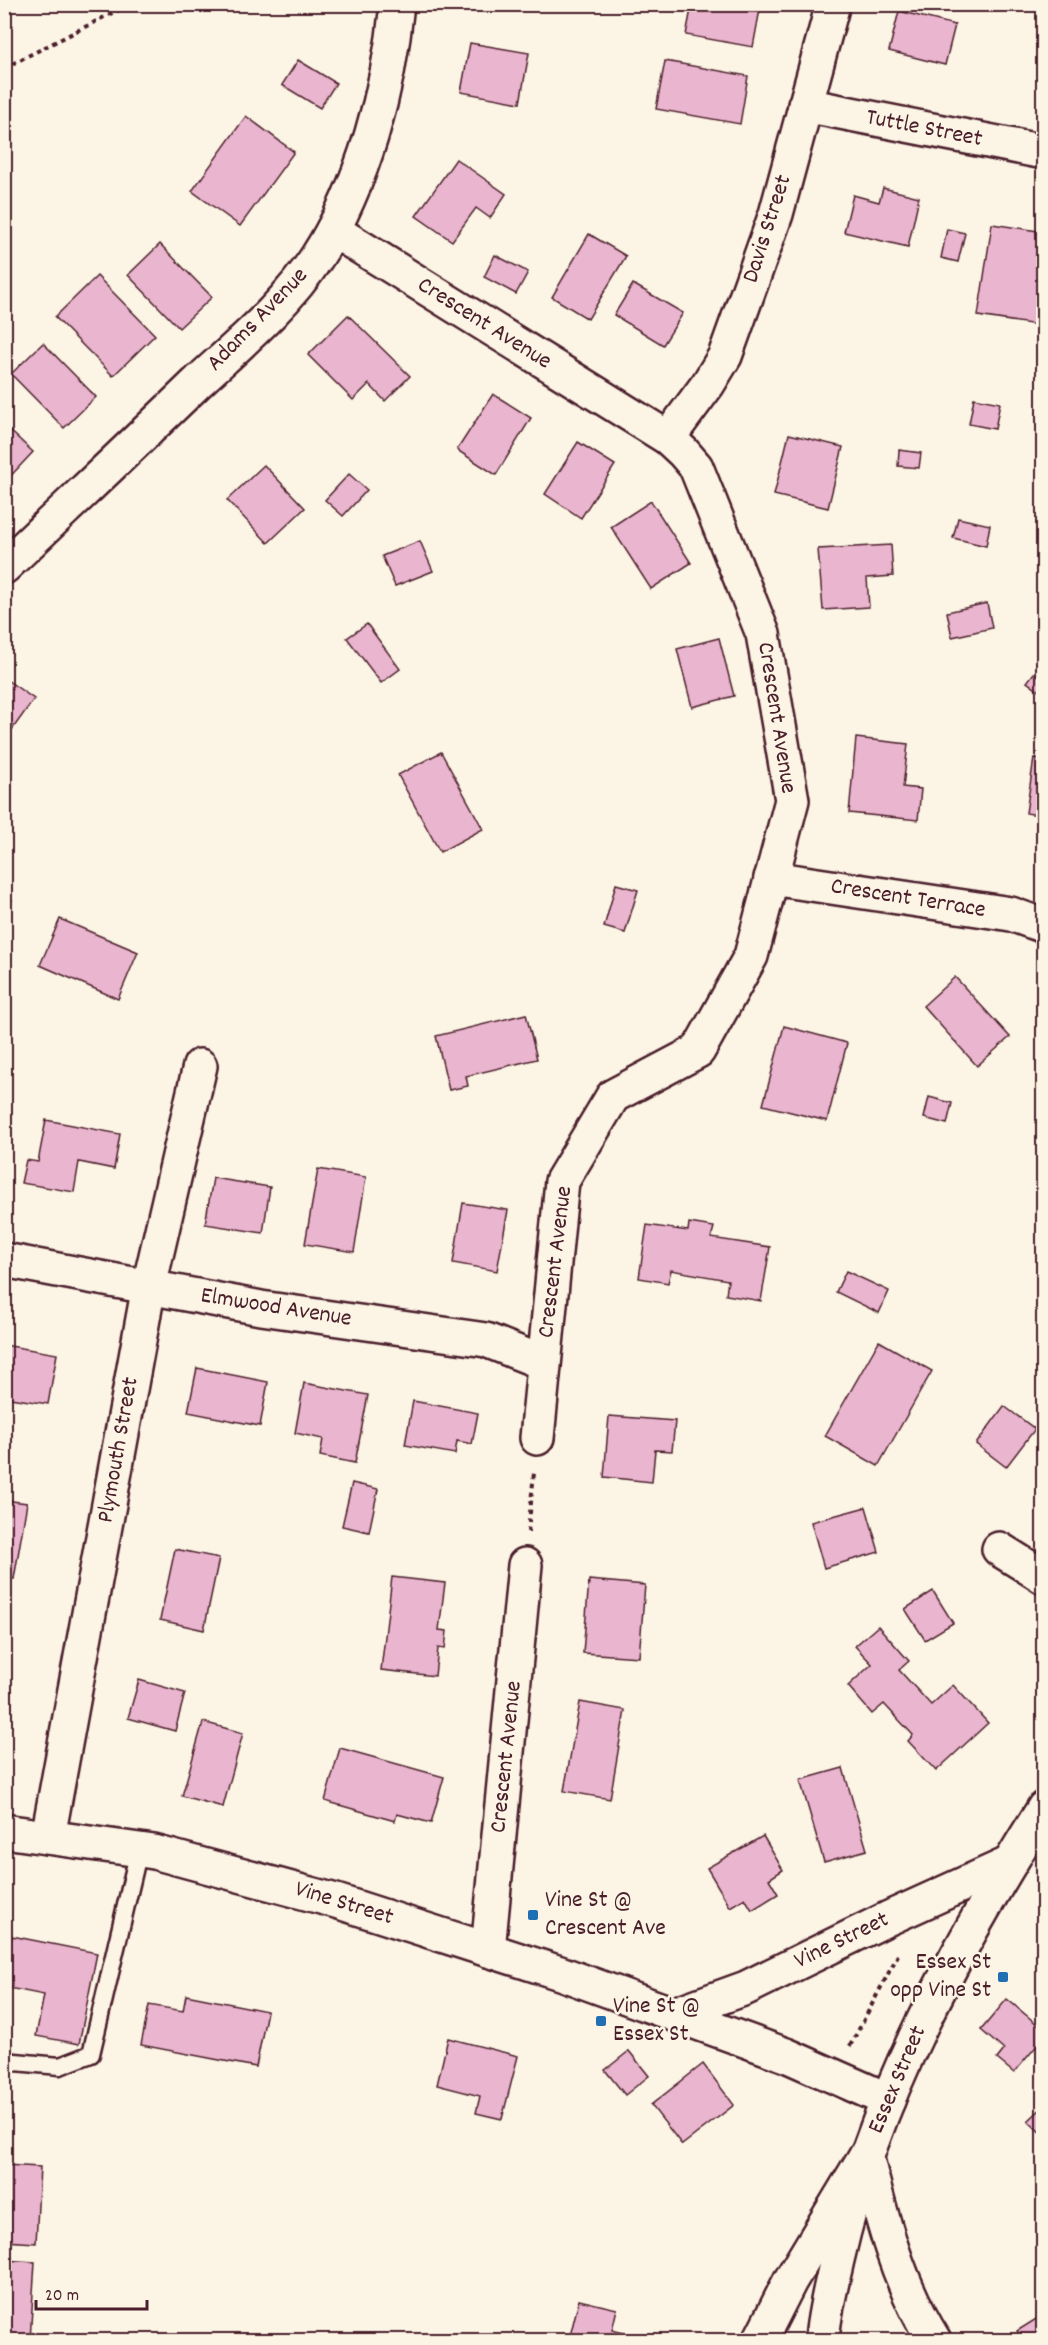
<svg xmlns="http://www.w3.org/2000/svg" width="1048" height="2345" viewBox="0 0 1048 2345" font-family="Dekko,sans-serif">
<rect width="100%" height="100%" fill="#fcf5e5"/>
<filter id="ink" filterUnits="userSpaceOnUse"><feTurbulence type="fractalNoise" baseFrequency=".0167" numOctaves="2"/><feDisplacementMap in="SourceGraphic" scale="12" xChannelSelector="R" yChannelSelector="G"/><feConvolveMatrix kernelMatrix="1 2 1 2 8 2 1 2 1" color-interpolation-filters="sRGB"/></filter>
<g filter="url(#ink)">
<g fill="#eab5ce" stroke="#4a1f2b" stroke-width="1.5">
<path d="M 692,4 L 761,4 L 753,47 L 686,35 Z"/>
<path d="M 899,11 L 955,25 L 945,65 L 889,51 Z"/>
<path d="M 470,43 L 529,53 L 520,103 L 461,92 Z"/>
<path d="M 298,60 L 336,83 L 320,108 L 282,85 Z"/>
<path d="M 665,61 L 748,76 L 740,124 L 656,109 Z"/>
<path d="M 246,116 L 294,152 L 240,226 L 192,191 Z"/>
<path d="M 456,159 L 506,194 L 490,218 L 476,208 L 452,241 L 416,216 Z"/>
<path d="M 883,188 L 919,197 L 908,247 L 844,232 L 853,195 L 879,202 Z"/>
<path d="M 992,224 L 1044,232 L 1044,326 L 978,316 Z"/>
<path d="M 947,229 L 965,233 L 958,262 L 941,258 Z"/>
<path d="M 589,234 L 626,256 L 588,319 L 552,297 Z"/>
<path d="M 160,244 L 212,297 L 179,328 L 128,275 Z"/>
<path d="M 495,255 L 528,272 L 516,294 L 484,277 Z"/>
<path d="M 97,276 L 155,335 L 113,376 L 55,317 Z"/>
<path d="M 633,284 L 683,313 L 663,345 L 614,315 Z"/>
<path d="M 348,315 L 410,376 L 385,401 L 369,384 L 353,400 L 308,355 Z"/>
<path d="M 43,343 L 96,397 L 64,428 L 11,374 Z"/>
<path d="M 493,394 L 531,418 L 496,475 L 457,450 Z"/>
<path d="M 974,398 L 1000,403 L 995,429 L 969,424 Z"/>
<path d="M 4,425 L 33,452 L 5,482 L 4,481 Z"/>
<path d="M 789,434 L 843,447 L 828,508 L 774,495 Z"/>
<path d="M 578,442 L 615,465 L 581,518 L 545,494 Z"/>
<path d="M 899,450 L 921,453 L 919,468 L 898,466 Z"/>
<path d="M 264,465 L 305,508 L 268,543 L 227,500 Z"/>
<path d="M 349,474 L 367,490 L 343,516 L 325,500 Z"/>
<path d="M 651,501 L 691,563 L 651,589 L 611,527 Z"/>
<path d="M 958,518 L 990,525 L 986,546 L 953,538 Z"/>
<path d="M 420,541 L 433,571 L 395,586 L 382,556 Z"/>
<path d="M 891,545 L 893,576 L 867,578 L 869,607 L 823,610 L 818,549 Z"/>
<path d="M 987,603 L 992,628 L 952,637 L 947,612 Z"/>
<path d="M 367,624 L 400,669 L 381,683 L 347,638 Z"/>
<path d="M 719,638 L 734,696 L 692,707 L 677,649 Z"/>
<path d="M 1034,673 L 1044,680 L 1039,691 L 1027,682 Z"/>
<path d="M 4,678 L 34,699 L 4,741 Z"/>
<path d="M 856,738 L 908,744 L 903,787 L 921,789 L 918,820 L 849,813 Z"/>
<path d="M 441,752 L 483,829 L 440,852 L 398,775 Z"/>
<path d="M 1034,758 L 1044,760 L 1044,816 L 1026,813 Z"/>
<path d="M 616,884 L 638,890 L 625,933 L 604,927 Z"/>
<path d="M 4,898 L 12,900 L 5,923 L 4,923 Z"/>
<path d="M 60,919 L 138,952 L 118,999 L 40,965 Z"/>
<path d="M 955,977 L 1010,1037 L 977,1066 L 923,1006 Z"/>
<path d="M 526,1014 L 537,1059 L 466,1076 L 468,1086 L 449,1090 L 436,1036 Z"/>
<path d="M 784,1026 L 847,1043 L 827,1121 L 763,1105 Z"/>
<path d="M 929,1097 L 952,1103 L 947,1124 L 924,1118 Z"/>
<path d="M 46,1120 L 120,1134 L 114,1169 L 79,1162 L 74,1192 L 21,1183 L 26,1160 L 38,1162 Z"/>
<path d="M 318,1169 L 366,1177 L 354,1252 L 305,1244 Z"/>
<path d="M 213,1178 L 270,1187 L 263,1233 L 205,1224 Z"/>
<path d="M 463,1203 L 508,1210 L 497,1271 L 453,1263 Z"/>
<path d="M 689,1223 L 714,1227 L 711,1238 L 770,1247 L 761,1301 L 726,1295 L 728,1280 L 671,1270 L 668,1283 L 639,1278 L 647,1225 L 688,1231 Z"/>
<path d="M 846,1271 L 889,1291 L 879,1313 L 836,1292 Z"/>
<path d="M 879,1341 L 932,1371 L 878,1466 L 825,1436 Z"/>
<path d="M 4,1345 L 57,1354 L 48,1404 L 4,1397 Z"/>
<path d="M 197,1368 L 268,1382 L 260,1426 L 188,1412 Z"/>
<path d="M 304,1383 L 368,1395 L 355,1463 L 320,1456 L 323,1439 L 295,1433 Z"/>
<path d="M 413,1401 L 478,1413 L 472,1444 L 457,1441 L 455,1454 L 405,1445 Z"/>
<path d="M 1004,1406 L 1035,1429 L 1006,1467 L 976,1444 Z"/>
<path d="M 609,1416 L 675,1421 L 672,1451 L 655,1450 L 652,1482 L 604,1477 Z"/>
<path d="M 352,1483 L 378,1489 L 369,1532 L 342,1526 Z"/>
<path d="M 4,1500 L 27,1503 L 14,1579 L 4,1577 Z"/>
<path d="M 866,1507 L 879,1552 L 824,1568 L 811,1522 Z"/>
<path d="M 175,1549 L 219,1558 L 204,1630 L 160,1620 Z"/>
<path d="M 392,1577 L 445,1583 L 439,1630 L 447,1631 L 445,1649 L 438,1648 L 435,1676 L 381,1670 Z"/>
<path d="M 589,1580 L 645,1585 L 639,1657 L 583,1653 Z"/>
<path d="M 933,1591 L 953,1623 L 925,1640 L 905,1609 Z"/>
<path d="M 878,1626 L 909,1661 L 899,1670 L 931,1705 L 953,1685 L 988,1723 L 936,1771 L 908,1741 L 913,1735 L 884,1704 L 872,1714 L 848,1686 L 872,1664 L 855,1646 Z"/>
<path d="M 139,1680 L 185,1693 L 175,1731 L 128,1718 Z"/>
<path d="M 580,1702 L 625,1710 L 610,1799 L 564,1791 Z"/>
<path d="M 203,1722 L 243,1733 L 223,1807 L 182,1796 Z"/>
<path d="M 340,1748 L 444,1777 L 431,1823 L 397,1814 L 395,1821 L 325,1801 Z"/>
<path d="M 843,1768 L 867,1850 L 824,1862 L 800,1780 Z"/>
<path d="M 763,1836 L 783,1870 L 769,1879 L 778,1894 L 752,1910 L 745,1898 L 730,1907 L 707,1868 Z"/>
<path d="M 12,1936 L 97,1953 L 79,2044 L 36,2036 L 44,1995 L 4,1987 Z"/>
<path d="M 186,1995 L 267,2011 L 256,2067 L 141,2045 L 149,2005 L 183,2011 Z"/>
<path d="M 1007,1999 L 1044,2030 L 1044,2037 L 1014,2073 L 997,2059 L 1004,2050 L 981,2030 Z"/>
<path d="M 448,2038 L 518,2056 L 502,2119 L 476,2113 L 480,2096 L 437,2085 Z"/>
<path d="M 629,2051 L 649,2076 L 625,2095 L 605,2070 Z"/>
<path d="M 703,2064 L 734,2105 L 682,2145 L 651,2105 Z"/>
<path d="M 1044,2106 L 1044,2136 L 1028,2121 Z"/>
<path d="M 4,2165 L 40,2167 L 36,2243 L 4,2241 Z"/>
<path d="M 4,2260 L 35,2262 L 30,2340 L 4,2340 Z"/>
<path d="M 579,2300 L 617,2309 L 612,2330 L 632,2335 L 631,2340 L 569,2340 Z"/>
<path d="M 1044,2314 L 1044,2340 L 1023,2340 L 1017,2331 Z"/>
</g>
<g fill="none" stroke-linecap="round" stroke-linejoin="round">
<g stroke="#4a1f2b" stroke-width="21">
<path id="lane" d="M 4,2061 L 60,2066 L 91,2054 L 139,1850"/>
</g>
<g stroke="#4a1f2b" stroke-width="38">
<g id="street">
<path d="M 805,105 L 1044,152"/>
<path d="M 333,230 L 668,438 L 683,452 L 696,467 L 763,634 L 792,800 L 751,956 L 698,1051 L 613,1096 L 562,1181 L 537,1438"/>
<path d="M 668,438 L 708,384 L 725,356 L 776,214 L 833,4"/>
<path d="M 4,567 C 69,505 134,444 198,382 C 239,344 286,305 317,257 C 363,186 389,89 397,4"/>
<path d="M 771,878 L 1011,914 L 1044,926"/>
<path d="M 4,1260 L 261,1308 L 486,1340 L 544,1363"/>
<path d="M 999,1549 L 1044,1577"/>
<path d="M 48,1837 L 149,1286 L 200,1066"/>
<path d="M 488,1950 L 525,1565"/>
</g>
</g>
<g stroke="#4a1f2b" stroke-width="38">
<g id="secondary">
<path d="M 4,1831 L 154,1852 L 336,1901 L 560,1973 L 786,2055 L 888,2100"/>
<path d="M 674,2014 L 746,1988 L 889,1918 L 1008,1864"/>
<path d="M 822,2340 C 824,2313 831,2287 837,2260 C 873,2098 956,1948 1044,1808"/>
</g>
</g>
<g stroke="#4a1f2b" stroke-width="38">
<g id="highway">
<path d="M 866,2155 C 882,2220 898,2283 934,2340"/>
<path d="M 760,2340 L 790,2281 L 866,2155"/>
</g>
</g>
<g stroke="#4a1f2b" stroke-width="4" stroke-dasharray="4.5 4.5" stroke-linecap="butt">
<path d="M 4,68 L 130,4"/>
<path d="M 528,1532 L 534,1473"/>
<path d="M 850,2046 L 898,1955"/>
</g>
<use href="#lane" stroke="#fcf5e5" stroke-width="16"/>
<use href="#street" stroke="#fcf5e5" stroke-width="33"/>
<use href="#secondary" stroke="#fcf5e5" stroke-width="33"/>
<use href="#highway" stroke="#fcf5e5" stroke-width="33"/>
</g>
</g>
<g fill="#1f6fb2" stroke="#fcf5e5" stroke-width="2">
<rect x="527" y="1909" width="12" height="12" rx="3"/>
<rect x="997" y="1971" width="12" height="12" rx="3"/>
<rect x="595" y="2015" width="12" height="12" rx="3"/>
</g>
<g text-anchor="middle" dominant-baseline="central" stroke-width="5" stroke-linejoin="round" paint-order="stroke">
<g font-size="24" fill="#4a1f2b" stroke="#fcf5e5">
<text transform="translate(924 129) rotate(11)">Tuttle Street</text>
<text transform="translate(768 229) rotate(-72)">Davis Street</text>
<text transform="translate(258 320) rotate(-46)">Adams Avenue</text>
<text transform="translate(484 324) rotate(32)">Crescent Avenue</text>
<text transform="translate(776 718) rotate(81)">Crescent Avenue</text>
<text transform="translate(908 899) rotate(9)">Crescent Terrace</text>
<text transform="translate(556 1262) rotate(-83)">Crescent Avenue</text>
<text transform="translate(276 1308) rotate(9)">Elmwood Avenue</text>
<text transform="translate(119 1450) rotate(-80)">Plymouth Street</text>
<text transform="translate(507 1757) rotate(-84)">Crescent Avenue</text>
<text transform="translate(344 1904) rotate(17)">Vine Street</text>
<text transform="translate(842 1941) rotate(-26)">Vine Street</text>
<text transform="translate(898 2080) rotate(-67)">Essex Street</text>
</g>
<g font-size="24" fill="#4a1f2b" stroke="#fcf5e5" text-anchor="start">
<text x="545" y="1901">Vine St @<tspan x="545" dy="28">Crescent Ave</tspan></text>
<text x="991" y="1963" text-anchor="end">Essex St<tspan x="991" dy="28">opp Vine St</tspan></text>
<text x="613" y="2007">Vine St @<tspan x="613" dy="28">Essex St</tspan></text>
</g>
</g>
<rect width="1048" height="2345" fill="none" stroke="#fcf5e5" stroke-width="24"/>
<rect x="12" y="12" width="1024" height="2321" fill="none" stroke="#4a1f2b" stroke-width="2" filter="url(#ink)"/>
<path d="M36 2300v9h111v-9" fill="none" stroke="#4a1f2b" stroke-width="3"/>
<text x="45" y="2300" font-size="18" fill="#4a1f2b" stroke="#fcf5e5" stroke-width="4.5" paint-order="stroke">20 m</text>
</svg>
